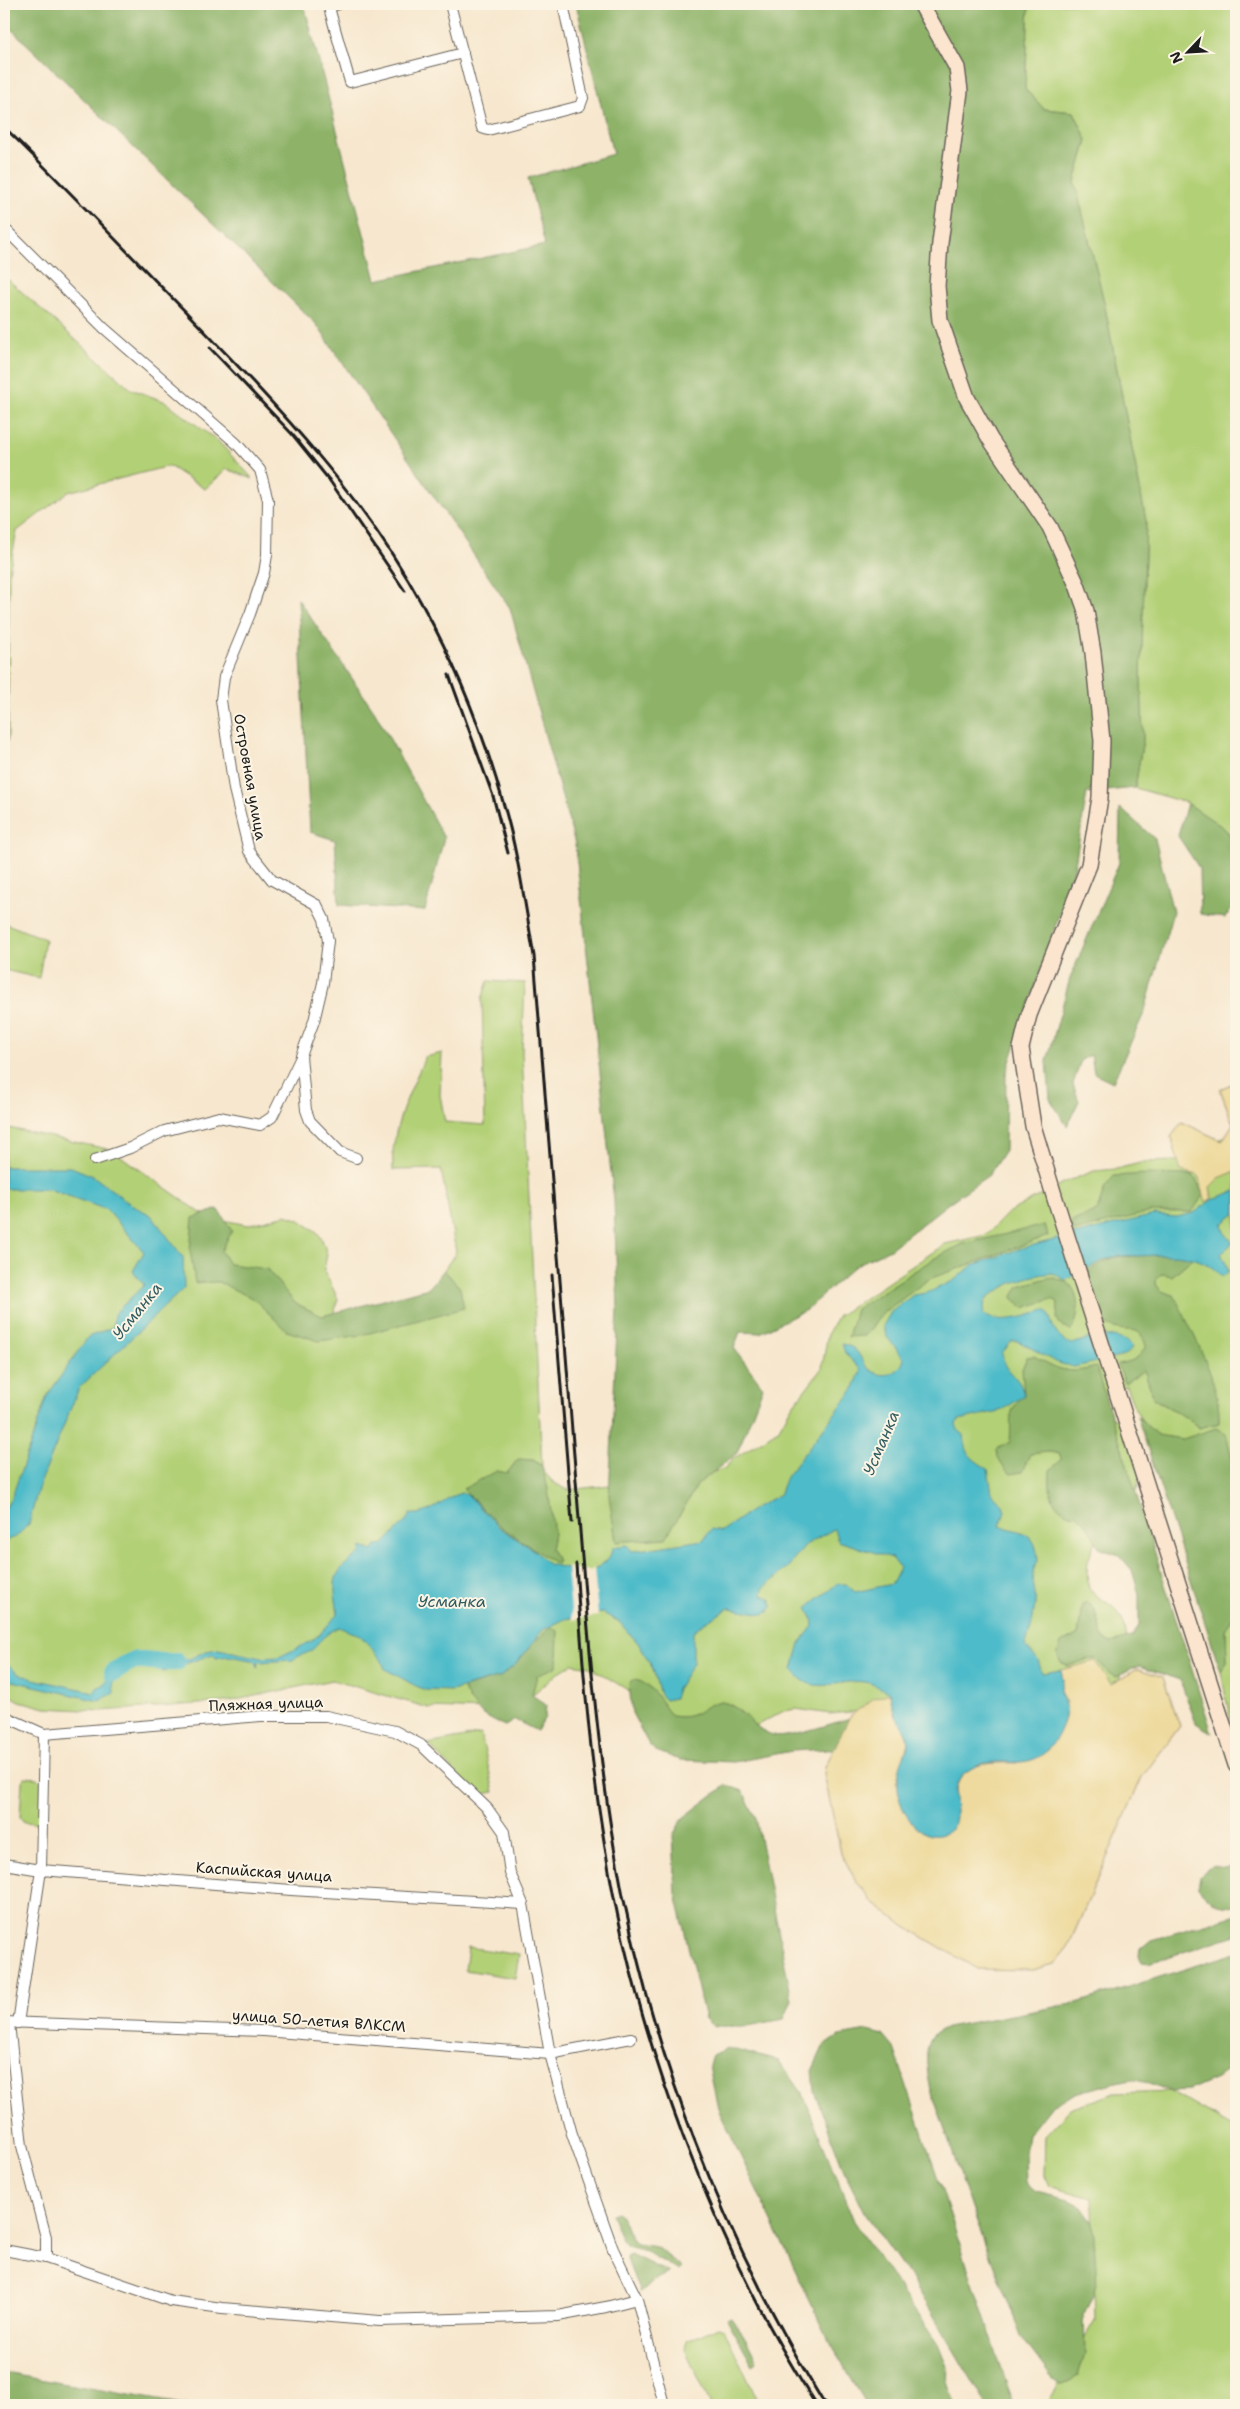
<svg xmlns="http://www.w3.org/2000/svg" width="1240" height="2409" viewBox="0 0 1240 2409" font-family="'Shantell Sans',sans-serif">
<rect width="100%" height="100%" fill="#fcf5e5"/>
<filter id="ink" filterUnits="userSpaceOnUse"><feTurbulence type="fractalNoise" baseFrequency=".02" numOctaves="2"/><feDisplacementMap in="SourceGraphic" scale="10" xChannelSelector="R" yChannelSelector="G"/><feConvolveMatrix kernelMatrix="1 2 1 2 8 2 1 2 1" color-interpolation-filters="sRGB"/></filter>
<filter id="wash" filterUnits="userSpaceOnUse"><feTurbulence type="fractalNoise" baseFrequency=".0096" numOctaves="4" result="noise"/><feDisplacementMap in="SourceGraphic" scale="20" xChannelSelector="R" yChannelSelector="G"/><feGaussianBlur stdDeviation="1.12" result="paint"/><feColorMatrix in="noise" values="0 0 0 0 0 0 0 0 0 0 0 0 0 0 0 0 0 1.4 0 .05"/><feComposite in="paint" operator="in"/></filter>
<g filter="url(#wash)">
<rect width="100%" height="100%" fill="#f7e7ce"/>
<g fill="#b2d076" stroke="#677649" fill-rule="evenodd">
<path d="M 1029,4 L 1236,4 L 1236,849 L 1228,832 L 1187,803 L 1135,788 L 1143,739 L 1141,678 L 1146,521 L 1104,302 L 1075,182 L 1087,140 L 1074,112 L 1044,109 L 1025,89 Z"/>
<path d="M 4,276 L 131,389 L 166,402 L 219,442 L 253,479 L 227,469 L 205,489 L 169,466 L 68,492 L 17,531 L 9,572 L 8,737 L 4,758 Z"/>
<path d="M 4,923 L 45,939 L 39,978 L 4,970 Z"/>
<path d="M 488,981 L 525,983 L 522,1053 L 542,1466 L 533,1460 L 554,1483 L 568,1490 L 711,1473 L 725,1468 L 733,1459 L 778,1430 L 790,1409 L 822,1368 L 828,1333 L 838,1316 L 945,1244 L 986,1235 L 1009,1212 L 1061,1184 L 1094,1171 L 1116,1169 L 1144,1162 L 1176,1161 L 1236,1131 L 1236,1538 L 1233,1512 L 1216,1428 C 1206,1432 1194,1438 1183,1439 C 1147,1443 1136,1413 1126,1386 L 1105,1394 L 1092,1402 L 1122,1423 L 1141,1472 L 1137,1489 L 1125,1510 L 1096,1540 L 1088,1561 L 1087,1573 L 1089,1589 C 1097,1598 1109,1602 1117,1611 C 1135,1633 1122,1662 1118,1686 L 830,1714 L 796,1709 L 784,1711 L 744,1732 L 715,1743 L 590,1667 L 572,1664 L 558,1673 L 532,1695 L 489,1710 L 429,1708 L 332,1680 L 226,1702 L 101,1711 L 45,1708 L 20,1701 L 4,1693 L 4,1127 L 112,1150 L 201,1213 L 219,1219 L 247,1225 L 286,1215 L 298,1219 L 317,1232 L 322,1239 L 327,1254 L 324,1270 L 338,1299 L 332,1323 L 463,1308 L 460,1288 L 444,1270 L 456,1252 L 441,1169 L 393,1170 C 390,1129 409,1095 425,1057 L 442,1053 L 440,1095 L 445,1122 L 485,1125 L 482,999 ZM 1154,1399 L 1219,1423 L 1199,1428 L 1187,1418 Z"/>
<path d="M 1236,1612 L 1236,1737 L 1231,1724 L 1221,1672 L 1227,1662 L 1226,1630 Z"/>
<path d="M 481,1734 L 494,1792 L 477,1795 L 428,1744 Z"/>
<path d="M 25,1777 L 37,1778 L 42,1782 L 41,1819 L 35,1823 L 24,1822 L 20,1817 L 22,1781 Z"/>
<path d="M 468,1947 L 519,1955 L 515,1978 L 465,1970 Z"/>
<path d="M 1170,2091 L 1236,2129 L 1236,2405 L 1045,2405 L 1095,2321 L 1092,2198 L 1049,2186 L 1044,2175 L 1045,2135 L 1070,2109 L 1115,2093 Z"/>
<path d="M 718,2327 L 724,2329 L 758,2401 L 756,2405 L 711,2405 L 685,2349 L 687,2341 Z"/>
</g>
<g fill="#8db267" stroke="#546742">
<path d="M 4,4 L 304,4 L 376,280 L 545,245 L 528,178 L 613,154 L 576,4 L 1029,4 L 1025,89 L 1044,109 L 1074,112 L 1087,140 L 1075,182 L 1104,302 L 1146,521 L 1141,678 L 1143,739 L 1135,788 L 1087,793 L 1074,870 L 1006,1074 L 1005,1150 L 989,1175 L 950,1202 L 890,1249 L 856,1265 L 806,1310 L 760,1333 L 740,1332 L 734,1348 L 763,1387 L 737,1453 L 698,1484 L 666,1538 L 616,1542 L 609,1496 L 618,1309 L 614,1201 L 575,844 L 510,608 L 316,324 L 4,22 Z"/>
<path d="M 298,599 L 375,712 L 444,838 L 425,911 L 339,905 L 335,840 L 310,832 Z"/>
<path d="M 1187,803 L 1224,828 L 1236,843 L 1236,902 L 1225,918 L 1200,914 L 1199,868 L 1178,836 Z"/>
<path d="M 1120,808 L 1155,839 L 1173,912 L 1144,1013 L 1113,1082 L 1094,1073 L 1091,1055 L 1081,1060 L 1073,1084 L 1079,1101 L 1067,1126 L 1050,1099 L 1047,1061 L 1070,978 L 1119,863 Z"/>
<path d="M 1146,1174 L 1193,1175 L 1204,1194 L 1192,1212 L 1150,1212 L 1074,1232 L 1071,1222 L 1097,1211 L 1105,1187 L 1114,1176 Z"/>
<path d="M 218,1209 L 232,1231 L 221,1251 L 229,1264 L 267,1269 L 295,1303 L 322,1316 L 429,1288 L 444,1270 L 460,1288 L 464,1308 L 362,1335 L 319,1341 L 287,1331 L 254,1299 L 218,1282 L 195,1283 L 190,1250 L 193,1218 Z"/>
<path d="M 1045,1225 L 1048,1236 L 929,1279 L 883,1313 L 865,1336 L 848,1337 L 856,1309 L 933,1259 L 963,1244 Z"/>
<path d="M 1169,1254 L 1194,1257 L 1172,1276 L 1162,1274 L 1157,1277 L 1156,1284 L 1161,1291 L 1174,1295 C 1191,1330 1222,1384 1219,1423 L 1199,1428 L 1187,1418 L 1154,1399 L 1144,1370 L 1125,1383 L 1117,1364 C 1132,1362 1139,1359 1146,1346 C 1140,1326 1134,1332 1118,1329 C 1112,1328 1105,1324 1100,1321 L 1086,1283 L 1087,1272 L 1113,1257 Z"/>
<path d="M 1051,1277 C 1056,1279 1063,1280 1067,1282 C 1080,1291 1081,1319 1071,1330 L 1063,1328 L 1057,1319 L 1058,1302 L 1052,1299 L 1024,1308 L 1012,1298 L 1019,1286 Z"/>
<path d="M 1034,1356 C 1059,1370 1068,1375 1096,1367 L 1212,1733 L 1196,1723 L 1180,1680 L 1139,1666 L 1116,1677 L 1110,1674 L 1096,1659 L 1088,1659 L 1068,1666 L 1061,1663 L 1057,1654 L 1061,1644 L 1078,1634 L 1082,1604 L 1087,1602 L 1094,1608 L 1103,1639 L 1111,1643 L 1132,1637 L 1139,1625 L 1139,1594 L 1132,1570 L 1119,1555 L 1099,1548 C 1094,1538 1087,1521 1077,1515 C 1074,1514 1071,1515 1069,1514 C 1049,1505 1049,1488 1050,1470 L 1061,1460 L 1060,1454 L 1049,1452 L 1030,1454 L 1022,1472 L 1011,1474 C 1002,1467 997,1460 997,1449 L 1010,1442 C 1012,1420 1006,1411 1024,1395 L 1022,1369 L 1027,1357 Z"/>
<path d="M 1137,1416 L 1157,1435 L 1183,1439 L 1216,1428 L 1226,1433 L 1235,1472 L 1233,1512 L 1236,1538 L 1236,1612 L 1226,1630 L 1227,1662 L 1221,1672 Z"/>
<path d="M 518,1459 L 533,1460 L 542,1466 L 548,1489 L 554,1534 L 551,1549 L 558,1561 L 556,1564 L 501,1527 L 463,1489 L 497,1471 L 507,1473 Z"/>
<path d="M 551,1627 L 558,1631 L 557,1666 L 537,1676 L 532,1695 L 546,1705 L 545,1717 L 537,1731 L 515,1720 L 505,1726 C 483,1717 474,1710 463,1688 L 500,1677 L 515,1665 L 533,1643 Z"/>
<path d="M 632,1680 C 651,1680 660,1703 672,1716 C 700,1721 703,1701 722,1702 C 737,1704 748,1721 759,1728 C 763,1731 769,1734 773,1735 C 789,1739 842,1720 860,1715 L 849,1748 L 792,1751 L 734,1762 L 680,1760 L 656,1751 L 649,1745 L 632,1713 L 629,1684 Z"/>
<path d="M 726,1785 L 743,1791 L 756,1818 L 792,2000 L 784,2019 L 748,2026 L 713,2026 L 705,2019 L 676,1894 L 673,1835 L 683,1818 Z"/>
<path d="M 1236,1863 L 1236,1905 C 1221,1908 1205,1900 1198,1887 L 1200,1876 L 1211,1866 L 1226,1868 Z"/>
<path d="M 1236,1915 L 1236,1935 L 1149,1963 L 1142,1962 L 1139,1956 L 1140,1949 L 1151,1940 Z"/>
<path d="M 1236,1953 L 1236,2064 L 1217,2078 L 1189,2090 L 1170,2091 L 1149,2083 L 1129,2079 L 1071,2094 L 1050,2107 L 1028,2135 L 1025,2153 L 1026,2182 L 1031,2188 L 1036,2192 L 1070,2200 L 1082,2206 L 1093,2222 L 1097,2284 L 1084,2314 L 1085,2354 L 1078,2377 L 1069,2383 L 1060,2384 L 1052,2378 L 1022,2338 L 977,2223 L 931,2090 C 928,2074 922,2050 933,2035 C 936,2032 943,2029 947,2027 L 1077,2003 Z"/>
<path d="M 867,2031 L 883,2035 L 894,2048 L 1014,2405 L 986,2405 L 915,2284 L 864,2212 L 845,2173 L 814,2091 L 812,2071 L 823,2047 L 839,2036 Z"/>
<path d="M 727,2048 L 779,2061 L 803,2094 L 854,2222 L 939,2346 L 948,2366 L 947,2385 L 955,2405 L 867,2405 L 831,2345 L 718,2109 L 709,2066 L 712,2055 Z"/>
<path d="M 617,2212 L 636,2244 L 656,2247 L 682,2267 L 679,2271 L 645,2251 L 627,2246 L 622,2240 L 611,2214 Z"/>
<path d="M 630,2254 L 669,2273 L 654,2280 L 640,2293 L 626,2257 Z"/>
<path d="M 731,2317 C 741,2331 751,2345 757,2362 L 753,2365 L 727,2319 Z"/>
<path d="M 4,2373 L 187,2405 L 4,2405 Z"/>
</g>
<g fill="#eeda9e" stroke="#857b5d">
<path d="M 1236,1082 L 1236,1171 L 1219,1178 L 1210,1187 L 1212,1198 L 1206,1202 L 1198,1175 L 1181,1171 L 1171,1137 L 1182,1122 L 1222,1141 L 1233,1124 L 1220,1089 Z"/>
<path d="M 1095,1661 L 1111,1684 L 1138,1669 L 1163,1677 L 1180,1726 L 1142,1777 L 1068,1947 L 1054,1964 L 1033,1970 L 977,1969 L 906,1927 L 873,1903 L 855,1879 L 841,1853 L 824,1774 L 825,1767 L 850,1716 L 874,1698 L 890,1693 L 894,1713 L 906,1732 L 908,1743 L 896,1783 L 955,1797 C 958,1760 989,1763 1017,1763 L 1066,1702 L 1060,1692 L 1063,1681 L 1061,1670 Z"/>
</g>
<g fill="#4ebbc9" stroke="#356c72">
<path d="M 4,1167 L 71,1167 L 93,1176 L 132,1205 L 151,1215 L 183,1257 L 184,1288 L 79,1388 L 38,1489 L 29,1524 L 16,1537 L 9,1539 L 4,1544 L 4,1511 L 13,1494 L 47,1396 L 88,1337 L 113,1327 L 114,1314 L 144,1285 L 133,1271 L 144,1252 L 107,1210 L 49,1189 L 4,1189 Z"/>
<path d="M 1236,1191 L 1236,1213 L 1222,1224 L 1224,1232 L 1233,1243 L 1221,1253 L 1229,1271 L 1222,1277 C 1201,1252 1171,1254 1140,1256 C 1132,1256 1122,1255 1113,1257 C 1100,1260 1080,1275 1065,1280 L 1053,1273 C 1027,1276 1004,1283 985,1301 L 983,1314 C 996,1325 1028,1317 1044,1310 L 1048,1312 C 1054,1328 1055,1338 1072,1344 C 1097,1336 1103,1332 1129,1342 L 1132,1347 L 1129,1352 L 1120,1357 L 1074,1367 L 1058,1363 L 1018,1341 L 1012,1341 L 1002,1353 C 1004,1373 1021,1376 1024,1395 L 1003,1410 L 959,1420 L 956,1424 L 958,1430 L 964,1435 C 966,1456 971,1458 988,1469 L 992,1493 L 1003,1505 L 1005,1512 L 1000,1526 C 1025,1533 1036,1532 1038,1561 C 1027,1577 1037,1587 1035,1603 C 1034,1618 1030,1633 1025,1646 L 1038,1660 L 1042,1673 L 1061,1670 L 1063,1681 L 1060,1692 C 1068,1707 1067,1716 1060,1731 C 1035,1784 1001,1748 969,1770 C 964,1773 960,1778 957,1784 C 950,1799 966,1827 943,1834 C 938,1836 930,1836 925,1833 C 900,1818 893,1790 901,1764 C 903,1757 908,1750 908,1742 C 908,1730 898,1723 894,1712 C 892,1706 891,1699 890,1693 C 883,1690 873,1683 865,1682 C 839,1678 810,1699 793,1669 L 800,1643 L 813,1626 L 812,1618 L 807,1608 C 809,1604 830,1591 836,1584 L 846,1584 L 855,1592 L 892,1584 L 900,1568 L 892,1558 L 838,1541 L 834,1529 L 807,1544 L 788,1567 L 763,1589 L 762,1595 L 770,1598 L 773,1606 L 769,1612 L 764,1614 L 729,1608 L 697,1628 L 693,1632 L 693,1663 L 677,1689 L 674,1698 L 665,1700 L 660,1695 L 653,1669 L 639,1644 L 619,1622 L 603,1613 L 565,1619 L 543,1630 L 515,1665 L 500,1677 L 452,1691 L 425,1690 L 414,1685 L 385,1669 L 381,1659 L 360,1635 L 338,1627 C 328,1633 320,1639 314,1648 C 309,1654 298,1655 293,1660 L 259,1662 L 258,1667 L 256,1661 L 228,1656 L 216,1658 L 213,1654 L 163,1672 C 159,1669 155,1663 150,1662 C 134,1662 124,1669 113,1680 L 114,1693 L 99,1701 L 4,1679 L 4,1660 L 17,1673 L 33,1679 L 94,1692 L 98,1687 L 104,1685 L 113,1671 L 125,1661 L 189,1659 L 206,1651 L 218,1649 L 262,1658 L 279,1657 L 310,1642 L 320,1634 L 338,1614 C 333,1580 330,1573 361,1553 L 362,1547 L 373,1551 L 376,1546 L 384,1544 L 406,1521 L 410,1514 C 430,1516 442,1500 461,1493 L 467,1494 L 500,1528 L 535,1551 L 548,1564 L 590,1573 L 609,1559 L 613,1547 L 627,1545 L 632,1551 L 703,1540 L 711,1529 L 722,1531 L 758,1506 L 779,1495 L 786,1477 L 853,1390 L 861,1370 L 845,1353 L 842,1344 C 846,1345 850,1346 853,1348 C 859,1352 862,1361 867,1367 C 880,1380 899,1376 904,1359 L 887,1337 L 883,1326 L 891,1312 L 913,1295 L 927,1293 L 953,1281 L 973,1265 L 1022,1248 L 1154,1215 L 1177,1217 L 1194,1213 L 1213,1199 Z"/>
</g>
<path fill="#f7e7ce" d="M 567,1567 L 590,1571 L 594,1568 L 598,1616 L 572,1620 Z"/>
<g fill="none" stroke-linecap="round" stroke-linejoin="round">
<path stroke="#4ebbc9" stroke-width="18" d="M 113,1673 C 141,1650 147,1665 177,1662"/>
</g>
</g>
<g filter="url(#ink)">
<g fill="none" stroke-linecap="round" stroke-linejoin="round">
<g stroke="#69635a" stroke-width="12">
<g id="street">
<path d="M 328,4 L 350,82 L 463,53"/>
<path d="M 450,4 L 482,128 L 488,130 L 580,106 L 583,98 L 563,4"/>
<path d="M 329,7 L 339,4"/>
<path d="M 4,228 L 104,328 L 236,443 L 260,470 L 268,500 L 267,555 L 264,573 L 250,614 L 224,677 L 221,700 L 234,789 L 249,851 L 272,880 L 317,905 L 324,919 L 328,941 L 323,983 L 314,1021 L 301,1056 L 306,1110 L 310,1121 L 340,1152 L 356,1158"/>
<path d="M 95,1160 L 130,1148 L 164,1131 L 219,1117 L 260,1125 L 272,1117 L 301,1057"/>
<path d="M 4,1716 L 44,1734 L 261,1716 L 326,1716 L 395,1731 L 421,1745 L 487,1808 L 504,1832 L 510,1873 L 523,1904 L 550,2054 L 572,2134 L 613,2249 L 637,2299 L 664,2405"/>
<path d="M 4,1864 L 41,1870 L 291,1890 L 523,1904"/>
<path d="M 4,2022 L 264,2031 L 550,2054 L 631,2038"/>
<path d="M 9,2023 L 22,2146 L 46,2237 L 46,2258"/>
<path d="M 18,2023 L 41,1870 L 44,1734"/>
<path d="M 4,2250 L 46,2258 L 171,2301 L 222,2308 L 380,2321 L 558,2316 L 606,2307 L 637,2299"/>
</g>
</g>
<g stroke="#69635a" stroke-width="18">
<path id="secondary" d="M 921,4 L 957,68 L 960,91 L 940,243 L 937,286 L 940,320 L 967,398 L 990,439 L 1050,527 L 1077,585 L 1086,611 L 1093,653 L 1102,741 L 1100,798 L 1089,865 L 1029,1015 L 1021,1048 L 1033,1126 L 1056,1202 L 1236,1765"/>
</g>
<use href="#street" stroke="#fff" stroke-width="10"/>
<use href="#secondary" stroke="#fbe5cf" stroke-width="15"/>
<g stroke="#1c1c1c" stroke-width="3">
<path d="M 4,127 C 66,187 125,250 185,311 C 273,402 362,493 423,606 C 457,667 484,735 503,802 C 518,852 525,905 534,956 C 547,1119 560,1281 573,1443 C 584,1577 592,1713 614,1847 C 647,2044 721,2234 825,2405"/>
<path d="M 210,348 L 292,434 L 330,481 L 405,591"/>
<path d="M 449,675 L 493,796 L 508,853"/>
<path d="M 552,1275 L 572,1522"/>
<path d="M 576,1564 C 582,1659 589,1753 605,1847 C 635,2036 713,2244 816,2405"/>
</g>
</g>
</g>
<g text-anchor="middle" dominant-baseline="central" stroke-width="4" stroke-linejoin="round" paint-order="stroke">
<g font-size="15" fill="#1c1c1c" stroke="#fcf5e5">
<text transform="translate(250 777) rotate(80)">Островная улица</text>
<text transform="translate(266 1704) rotate(-2)">Пляжная улица</text>
<text transform="translate(264 1872) rotate(4)">Каспийская улица</text>
<text transform="translate(319 2021) rotate(4)">улица 50-летия ВЛКСМ</text>
</g>
<g font-size="16" font-style="italic" fill="#305c61" stroke="#fcf5e5">
<text transform="translate(137 1311) rotate(-51)">Усманка</text>
<text transform="translate(881 1443) rotate(-67)">Усманка</text>
<text x="452" y="1601">Усманка</text>
</g>
</g>
<rect width="1240" height="2409" fill="none" stroke="#fcf5e5" stroke-width="20"/>
<g transform="translate(1188 52) rotate(245)" stroke="#fcf5e5" stroke-width="4" paint-order="stroke">
<path d="M0-4L9 19L0 12L-9 19Z" fill="#1c1c1c"/>
<text y="-8" font-size="14" font-weight="bold" text-anchor="middle" fill="#1c1c1c">N</text>
</g>
</svg>
